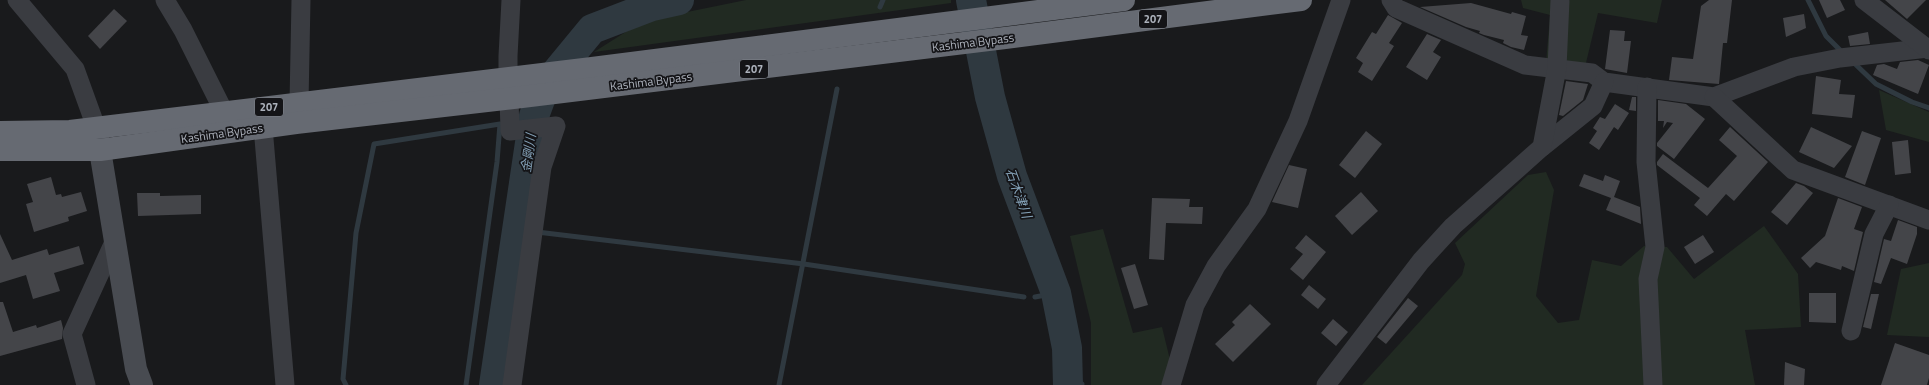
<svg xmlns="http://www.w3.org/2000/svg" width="1929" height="385" viewBox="0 0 1929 385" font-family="'Titillium Web','Noto Sans JP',sans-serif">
<rect width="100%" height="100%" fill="#191a1c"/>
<g fill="#212a22">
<path d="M 746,0 L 951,0 L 951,3 L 594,52 L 643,21 Z"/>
<path d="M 1521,0 L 1563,0 L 1568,2 L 1570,0 L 1662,0 L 1657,23 L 1598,13 L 1585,67 L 1546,63 L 1550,15 L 1523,8 Z"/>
<path d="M 1879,90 L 1929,112 L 1929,142 L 1886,130 Z"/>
<path d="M 1546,172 L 1554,190 L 1536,296 L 1558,323 L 1579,320 L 1592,260 L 1621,266 L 1644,246 L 1667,247 L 1694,279 L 1764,226 L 1798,274 L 1801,327 L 1745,330 L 1755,385 L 1362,385 L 1462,275 L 1465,264 L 1455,243 L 1528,175 Z"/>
<path d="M 1103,229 L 1133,333 L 1162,327 L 1171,364 L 1167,385 L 1091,385 L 1091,323 L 1070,236 Z"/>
<path d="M 1929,263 L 1929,337 L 1887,335 L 1901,269 Z"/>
</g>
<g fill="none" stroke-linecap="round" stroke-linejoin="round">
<g stroke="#2f3940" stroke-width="5">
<path d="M 1808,0 L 1826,36 L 1843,53"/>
<path d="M 880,7 L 883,0"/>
<path d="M 1852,61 L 1876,84 L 1912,102 L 1929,108"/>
<path d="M 518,120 L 534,116"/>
<path d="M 518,226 L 528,230"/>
<path d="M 537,232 L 804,264 L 1024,297"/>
<path d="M 1035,297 L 1056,293"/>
<path d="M 1068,384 L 1082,384"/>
<path d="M 346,385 L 343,379 L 356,233 L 374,144 L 500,124 L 497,162 L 466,385"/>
<path d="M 779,385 L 837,89"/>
</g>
<g stroke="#2f3940" stroke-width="30">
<path d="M 971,0 L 990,97 L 1012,176 L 1056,293 L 1067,348 L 1068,385"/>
<path d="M 494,385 L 534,116 L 545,86 L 592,29 L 652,6 L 679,0"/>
</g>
</g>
<g fill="#444549">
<path d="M 1709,0 L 1732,0 L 1727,43 L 1723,43 L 1719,84 L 1669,80 L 1672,57 L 1693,59 L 1701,6 Z"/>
<path d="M 1819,0 L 1840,0 L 1845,10 L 1827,18 Z"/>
<path d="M 1885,0 L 1926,0 L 1907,19 Z"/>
<path d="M 1471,3 L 1511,14 L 1512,12 L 1526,16 L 1521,35 L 1528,36 L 1524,50 L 1511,47 L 1503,43 L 1504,40 L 1484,35 L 1479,33 L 1480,31 L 1466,27 L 1420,7 Z"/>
<path d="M 114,9 L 127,21 L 100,49 L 88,36 Z"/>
<path d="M 1804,14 L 1806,28 L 1786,37 L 1783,18 Z"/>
<path d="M 1388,15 L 1402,23 L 1389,43 L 1394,46 L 1372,81 L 1358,72 L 1363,63 L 1356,58 L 1372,32 L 1376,34 Z"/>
<path d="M 1610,30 L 1625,31 L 1624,41 L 1631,41 L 1627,73 L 1605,69 Z"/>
<path d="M 1868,32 L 1870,44 L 1850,46 L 1848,36 Z"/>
<path d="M 1427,34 L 1441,40 L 1433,52 L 1441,57 L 1427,80 L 1406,67 Z"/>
<path d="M 1918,60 L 1929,65 L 1918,94 L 1873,75 L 1877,65 L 1884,64 L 1897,69 L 1900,62 Z"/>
<path d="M 1816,76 L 1841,80 L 1839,94 L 1855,95 L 1852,118 L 1812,114 Z"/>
<path d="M 1566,81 L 1588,84 L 1583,100 L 1563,116 L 1559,115 Z"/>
<path d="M 1632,97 L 1636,97 L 1636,111 L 1629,110 Z"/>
<path d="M 1658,100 L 1686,104 L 1705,119 L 1674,159 L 1657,146 L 1657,143 L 1673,123 L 1667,122 L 1663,128 L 1664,121 L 1658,121 Z"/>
<path d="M 1615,104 L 1629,113 L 1618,130 L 1614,127 L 1599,150 L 1589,143 L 1597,131 L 1593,128 L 1600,117 L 1605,119 Z"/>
<path d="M 1730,127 L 1768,162 L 1734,201 L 1726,194 L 1707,216 L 1694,205 L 1700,198 L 1657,165 L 1657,162 L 1663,154 L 1708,188 L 1737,156 L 1719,140 Z"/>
<path d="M 1811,127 L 1852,146 L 1834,168 L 1799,152 Z"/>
<path d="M 1366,131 L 1382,144 L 1355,178 L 1339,165 Z"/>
<path d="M 1862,131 L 1881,138 L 1865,185 L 1845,177 Z"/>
<path d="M 1908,140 L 1911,173 L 1895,175 L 1892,142 Z"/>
<path d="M 1289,165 L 1307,169 L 1298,208 L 1272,202 Z"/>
<path d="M 1584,174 L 1603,181 L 1605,175 L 1620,181 L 1614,197 L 1640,207 L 1641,224 L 1606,210 L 1611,198 L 1579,186 Z"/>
<path d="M 51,177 L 56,195 L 61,194 L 62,197 L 81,192 L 87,211 L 68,217 L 69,221 L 34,232 L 26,204 L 33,202 L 27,184 Z"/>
<path d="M 1796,183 L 1804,186 L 1813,193 L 1787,225 L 1771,212 Z"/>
<path d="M 1361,192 L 1378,211 L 1352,235 L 1335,216 Z"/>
<path d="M 137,193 L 160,193 L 160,196 L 201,195 L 201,214 L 138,216 Z"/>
<path d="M 1152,198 L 1190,199 L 1189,207 L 1203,207 L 1202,224 L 1166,223 L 1164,260 L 1149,259 Z"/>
<path d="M 1838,198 L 1862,207 L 1854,229 L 1863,232 L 1854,271 L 1842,266 L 1841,270 L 1816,262 L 1810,268 L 1801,258 L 1825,236 Z"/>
<path d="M 1898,220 L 1917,227 L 1917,234 L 1907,264 L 1891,258 L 1881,284 L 1874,282 L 1884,239 L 1891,241 Z"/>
<path d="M 0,234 L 12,260 L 47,249 L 49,255 L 79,246 L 84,264 L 54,273 L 60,291 L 33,299 L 26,275 L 0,283 Z"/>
<path d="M 1306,235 L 1326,252 L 1303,280 L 1290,269 L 1303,254 L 1295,248 Z"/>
<path d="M 1703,235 L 1714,252 L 1695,264 L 1684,247 Z"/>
<path d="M 1135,264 L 1148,305 L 1134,309 L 1121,268 Z"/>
<path d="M 1309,285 L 1326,299 L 1318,309 L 1301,295 Z"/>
<path d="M 1809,293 L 1836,293 L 1836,323 L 1809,322 Z"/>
<path d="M 1871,294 L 1879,294 L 1871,329 L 1863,327 Z"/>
<path d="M 1408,298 L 1418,306 L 1386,344 L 1377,337 Z"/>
<path d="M 0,302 L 3,302 L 13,332 L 36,325 L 37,328 L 61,320 L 63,328 L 62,339 L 0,356 Z"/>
<path d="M 1250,304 L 1271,324 L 1233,362 L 1215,344 L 1235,325 L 1232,322 Z"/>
<path d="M 1333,319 L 1348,332 L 1336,346 L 1321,333 Z"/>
<path d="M 1895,343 L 1929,355 L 1929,378 L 1927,385 L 1881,385 Z"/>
<path d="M 1785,362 L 1805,369 L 1804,385 L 1784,385 Z"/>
</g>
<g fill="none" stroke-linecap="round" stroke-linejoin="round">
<g stroke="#3a3c41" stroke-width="19">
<path d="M 17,0 L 75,69 L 96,127"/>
<path d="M 165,0 L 183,30 L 224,112"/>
<path d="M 1391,0 L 1396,8 L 1525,65 L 1592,73 L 1604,82 L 1714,97 L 1794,67 L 1840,58 L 1929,48"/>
<path d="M 1864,0 L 1929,50"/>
<path d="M 508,79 L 508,56 L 511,0"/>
<path d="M 1647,87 L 1646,162 L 1655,247 L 1648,279 L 1653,385"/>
<path d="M 1714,97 L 1793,170 L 1929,220"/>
<path d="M 509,98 L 510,131 L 556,126 L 542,167 L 512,385"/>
<path d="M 299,103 L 301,0"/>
<path d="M 263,127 L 285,385"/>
<path d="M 1542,147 L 1593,106 L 1604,82"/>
<path d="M 1851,331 L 1874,234 L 1889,205"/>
<path d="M 86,385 L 72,334 L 115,240"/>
<path d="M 1171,385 L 1195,305 L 1216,266 L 1257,209 L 1298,121 L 1341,0"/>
<path d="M 1326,385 L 1421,261 L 1453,226 L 1542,147 L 1557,68 L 1560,0"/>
</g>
<path stroke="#484b51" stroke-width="22" d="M 97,132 L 136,369 L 142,385"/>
<g stroke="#666a72" stroke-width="22">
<path d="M 0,132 L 70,131 L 592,68 L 1124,0"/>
<path d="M 0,150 L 100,150 L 296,123 L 522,97 L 1005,38 L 1301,0"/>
</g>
</g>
<g text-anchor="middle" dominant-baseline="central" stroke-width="3.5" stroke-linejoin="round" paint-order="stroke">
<g fill="#141417" stroke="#7e828a" stroke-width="1">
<rect x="1139" y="10" width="28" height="18" rx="3"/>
<rect x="740" y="60" width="28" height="18" rx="3"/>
<rect x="255" y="98" width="28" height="18" rx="3"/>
</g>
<g font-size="11" font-weight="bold" fill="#acb1bb">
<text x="1153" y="19">207</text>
<text x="754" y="69">207</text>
<text x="269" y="107">207</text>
</g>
<g font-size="12" fill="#acb1bb" stroke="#141417">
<text transform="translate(973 42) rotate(-7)">Kashima Bypass</text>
<text transform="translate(651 81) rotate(-7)">Kashima Bypass</text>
<text transform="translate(222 133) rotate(-8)">Kashima Bypass</text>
</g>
<g font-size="13" font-style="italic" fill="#83a0b6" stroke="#141417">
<text transform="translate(528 153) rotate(-82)">金剛川</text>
<text transform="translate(1019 193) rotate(70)">石木津川</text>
</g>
</g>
</svg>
